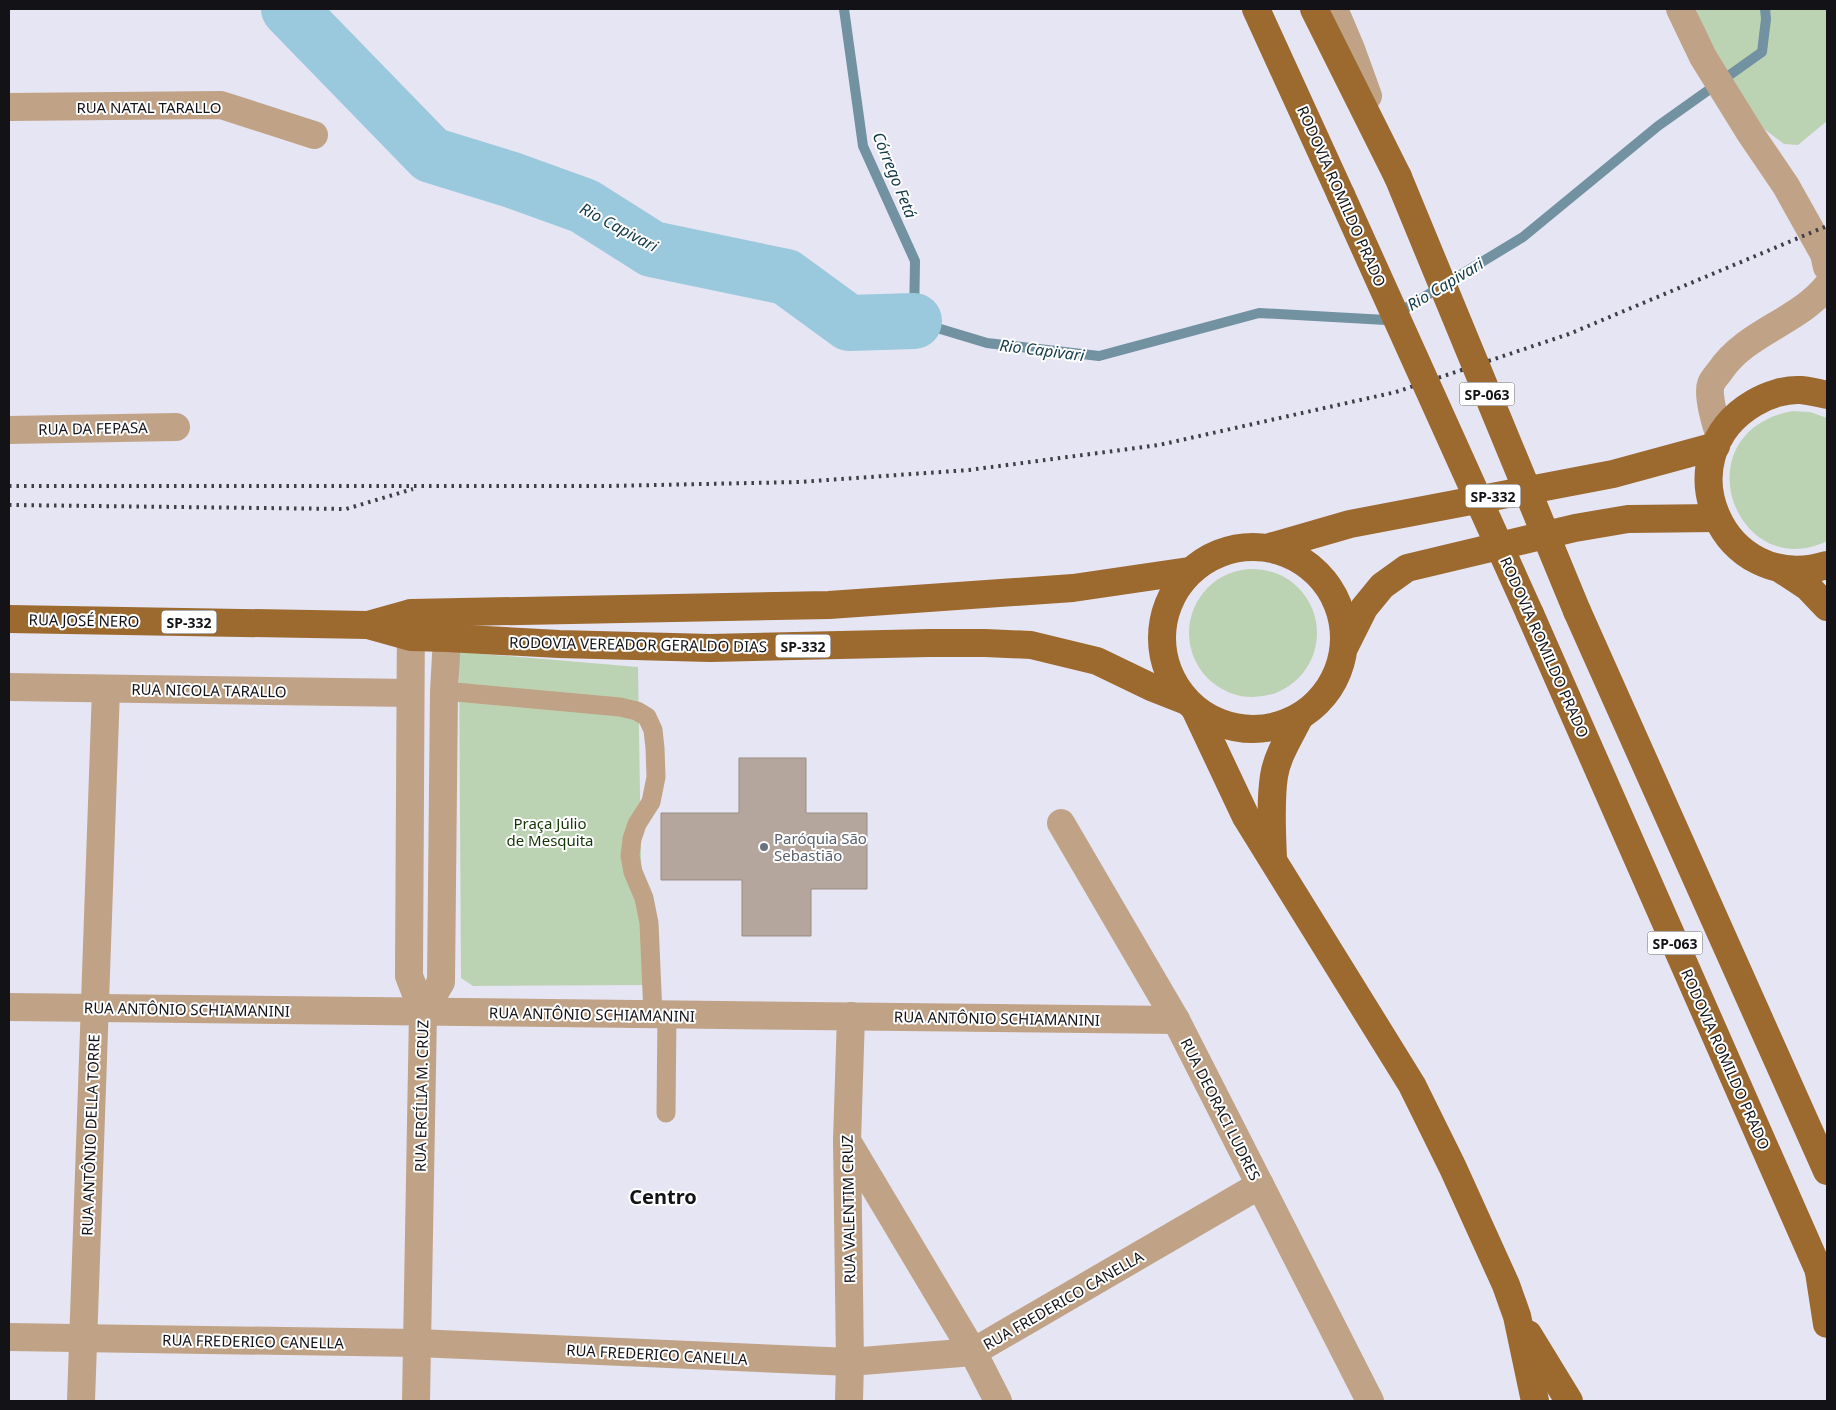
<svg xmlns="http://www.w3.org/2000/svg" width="1836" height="1410" viewBox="0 0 1836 1410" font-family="'Noto Sans',sans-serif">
<rect width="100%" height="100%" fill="#e6e5f4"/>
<g fill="#bcd3b3">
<path d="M 1696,9 L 1827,9 L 1827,121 L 1798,145 L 1784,144 L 1764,129 L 1717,70 Z"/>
<path d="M 1792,411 L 1810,412 L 1827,418 L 1827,541 C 1737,585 1679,434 1792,411 Z"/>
<circle cx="1253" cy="633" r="64"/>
<path d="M 459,652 L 638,667 L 643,985 L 473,986 L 461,978 Z"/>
</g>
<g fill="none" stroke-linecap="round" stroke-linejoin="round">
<path stroke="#7291a1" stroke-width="10" d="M 844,9 L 863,146 L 915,261 L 914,321 L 987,343 L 1099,356 L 1259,313 L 1386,320 L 1523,237 L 1658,126 L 1762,52 L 1766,19 L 1765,9"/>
<path stroke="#9ac8dc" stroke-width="56" d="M 289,9 L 431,155 L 512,180 L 584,206 L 652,249 L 786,277 L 849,323 L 914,321"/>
</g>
<path fill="#b4a69d" stroke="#9b8d85" d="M 739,758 L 806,758 L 806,813 L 867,813 L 867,889 L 811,889 L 811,936 L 742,936 L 742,880 L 661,880 L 661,813 L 739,813 Z"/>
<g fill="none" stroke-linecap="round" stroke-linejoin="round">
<g stroke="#c0a386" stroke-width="19">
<path d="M 444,691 L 620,707 L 637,711 L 647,717 L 653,730 L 655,748 L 656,777 L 651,802 L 637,824 L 632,839 L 630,856 L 633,872 L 644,898 L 649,923 L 653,1015"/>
<path d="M 666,1113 L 667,1015"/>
</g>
<g stroke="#c0a386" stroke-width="28">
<path d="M 1680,9 L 1703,57 L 1750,133 L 1786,186 L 1824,254 L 1827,267"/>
<path d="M 9,107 L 221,105 L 314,135"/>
<path d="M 9,430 L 176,427"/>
<path d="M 1720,437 C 1716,425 1707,395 1711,384 C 1713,379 1717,375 1720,371 C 1746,332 1798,322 1827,286"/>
<path d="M 411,613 L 409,976 L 423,1012 L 416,1401"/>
<path d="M 9,687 L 410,693"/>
<path d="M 1061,823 L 1176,1020 L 1370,1401"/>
<path d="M 9,1007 L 1176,1020"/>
<path d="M 423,1012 L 441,982 L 444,691 L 447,638 L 446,616"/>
<path d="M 847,1141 L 973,1352 L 998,1401"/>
<path d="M 9,1337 L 417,1343 L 850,1362 L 973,1352 L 1260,1185"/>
<path d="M 81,1401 L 106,689"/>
<path d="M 849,1401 L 850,1362 L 847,1141 L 851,1016"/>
</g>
<path stroke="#c0a386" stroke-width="28" d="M 1334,9 L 1351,49 L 1368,96"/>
<g stroke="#9c692f" stroke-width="28">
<path d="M 1256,9 L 1341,195"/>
<path d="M 1314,9 L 1398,177"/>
<path d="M 1827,395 C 1819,393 1810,391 1801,390 C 1786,389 1767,395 1754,403 C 1662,457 1722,597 1827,565"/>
<path d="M 1270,547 L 1350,524 L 1613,474 L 1716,446"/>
<circle cx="1253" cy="638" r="91"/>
<path d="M 1782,570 L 1808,587 L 1827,607"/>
<path d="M 1577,611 L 1827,1171"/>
<path d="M 1530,614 L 1827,1289"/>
<path d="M 9,619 L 368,625 L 411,637 L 447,638 L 559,644 L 710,648 L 929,643 L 985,643 L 1031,645 L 1097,661 L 1151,687 L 1184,700"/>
<path d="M 368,625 L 411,613 L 829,605 L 1073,588 L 1189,571"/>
<path d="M 1345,646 L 1364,608 L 1382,586 L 1407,568 L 1575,528 L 1628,519 L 1717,518"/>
<path d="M 1196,711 L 1246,817 L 1412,1085 L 1453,1168 L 1506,1285 L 1517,1316 L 1535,1401"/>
<path d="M 1273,859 C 1272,832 1270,803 1274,776 C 1277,756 1290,736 1299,718"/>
<path d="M 1819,1272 L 1827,1324"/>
<path d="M 1528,1334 L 1569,1401"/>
</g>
<g stroke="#3f3e45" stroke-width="4" stroke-dasharray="2.5 5" stroke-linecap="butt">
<path d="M 9,486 L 608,486 L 799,482 L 969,470 L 1159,445 L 1396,392 L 1569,334 L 1827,226"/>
<path d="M 9,505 L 346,509 L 413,489"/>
</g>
<g stroke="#9c692f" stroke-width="28">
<path d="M 1398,177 L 1577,611"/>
<path d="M 1341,195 L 1530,614"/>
</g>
</g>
<circle fill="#6b7280" stroke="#fff" stroke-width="2" cx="764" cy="847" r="5"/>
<g text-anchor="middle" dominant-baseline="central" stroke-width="4" stroke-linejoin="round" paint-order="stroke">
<g fill="#fff" stroke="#5a595d" stroke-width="1">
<rect x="1459.5" y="382.5" width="55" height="23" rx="4"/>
<rect x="1465.5" y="484.5" width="55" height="23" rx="4"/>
<rect x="161.5" y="610.5" width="55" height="23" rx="4"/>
<rect x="775.5" y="634.5" width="55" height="23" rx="4"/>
<rect x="1647.5" y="931.5" width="55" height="23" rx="4"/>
</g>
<g font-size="14" font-weight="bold" fill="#131217">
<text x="1487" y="394">SP-063</text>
<text x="1493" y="496">SP-332</text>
<text x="189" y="622">SP-332</text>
<text x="803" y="646">SP-332</text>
<text x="1675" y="943">SP-063</text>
</g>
<g font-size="15" fill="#131217" stroke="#fff">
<text x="149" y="107">RUA NATAL TARALLO</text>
<text transform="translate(1342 196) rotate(66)">RODOVIA ROMILDO PRADO</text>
<text transform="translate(93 428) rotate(-1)">RUA DA FEPASA</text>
<text transform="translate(84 620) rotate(1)">RUA JOSÉ NERO</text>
<text transform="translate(638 644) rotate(1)">RODOVIA VEREADOR GERALDO DIAS</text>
<text transform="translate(1545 647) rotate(66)">RODOVIA ROMILDO PRADO</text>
<text transform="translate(209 690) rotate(1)">RUA NICOLA TARALLO</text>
<text transform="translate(187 1009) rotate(1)">RUA ANTÔNIO SCHIAMANINI</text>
<text transform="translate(592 1014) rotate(1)">RUA ANTÔNIO SCHIAMANINI</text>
<text transform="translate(997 1018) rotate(1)">RUA ANTÔNIO SCHIAMANINI</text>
<text transform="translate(1726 1059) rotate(66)">RODOVIA ROMILDO PRADO</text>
<text transform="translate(421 1096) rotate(-89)">RUA ERCÍLIA M. CRUZ</text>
<text transform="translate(1221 1109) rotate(63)">RUA DEORACI LUDRES</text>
<text transform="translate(90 1135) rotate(-88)">RUA ANTÔNIO DELLA TORRE</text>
<text transform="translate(848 1209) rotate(-91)">RUA VALENTIM CRUZ</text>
<text transform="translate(1063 1300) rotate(-30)">RUA FREDERICO CANELLA</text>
<text transform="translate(253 1341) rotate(1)">RUA FREDERICO CANELLA</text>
<text transform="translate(657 1354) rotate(3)">RUA FREDERICO CANELLA</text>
</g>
<g font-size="15" fill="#143603" stroke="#fff">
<text x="550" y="823">Praça Júlio<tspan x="550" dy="17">de Mesquita</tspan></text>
</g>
<g font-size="15" fill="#5b616d" stroke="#fff" text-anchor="start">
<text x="774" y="838">Paróquia São<tspan x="774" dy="17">Sebastião</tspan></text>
</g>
<g font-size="16" font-style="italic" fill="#123a49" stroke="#fff">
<text transform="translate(895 175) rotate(68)">Córrego Fetá</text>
<text transform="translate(619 227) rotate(28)">Rio Capivari</text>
<text transform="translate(1445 284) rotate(-31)">Rio Capivari</text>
<text transform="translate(1042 350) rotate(7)">Rio Capivari</text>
</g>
<g font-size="20" font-weight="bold" fill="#131217" stroke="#fff">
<text x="663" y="1196">Centro</text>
</g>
</g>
<rect width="1836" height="1410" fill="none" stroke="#131217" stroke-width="20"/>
</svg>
